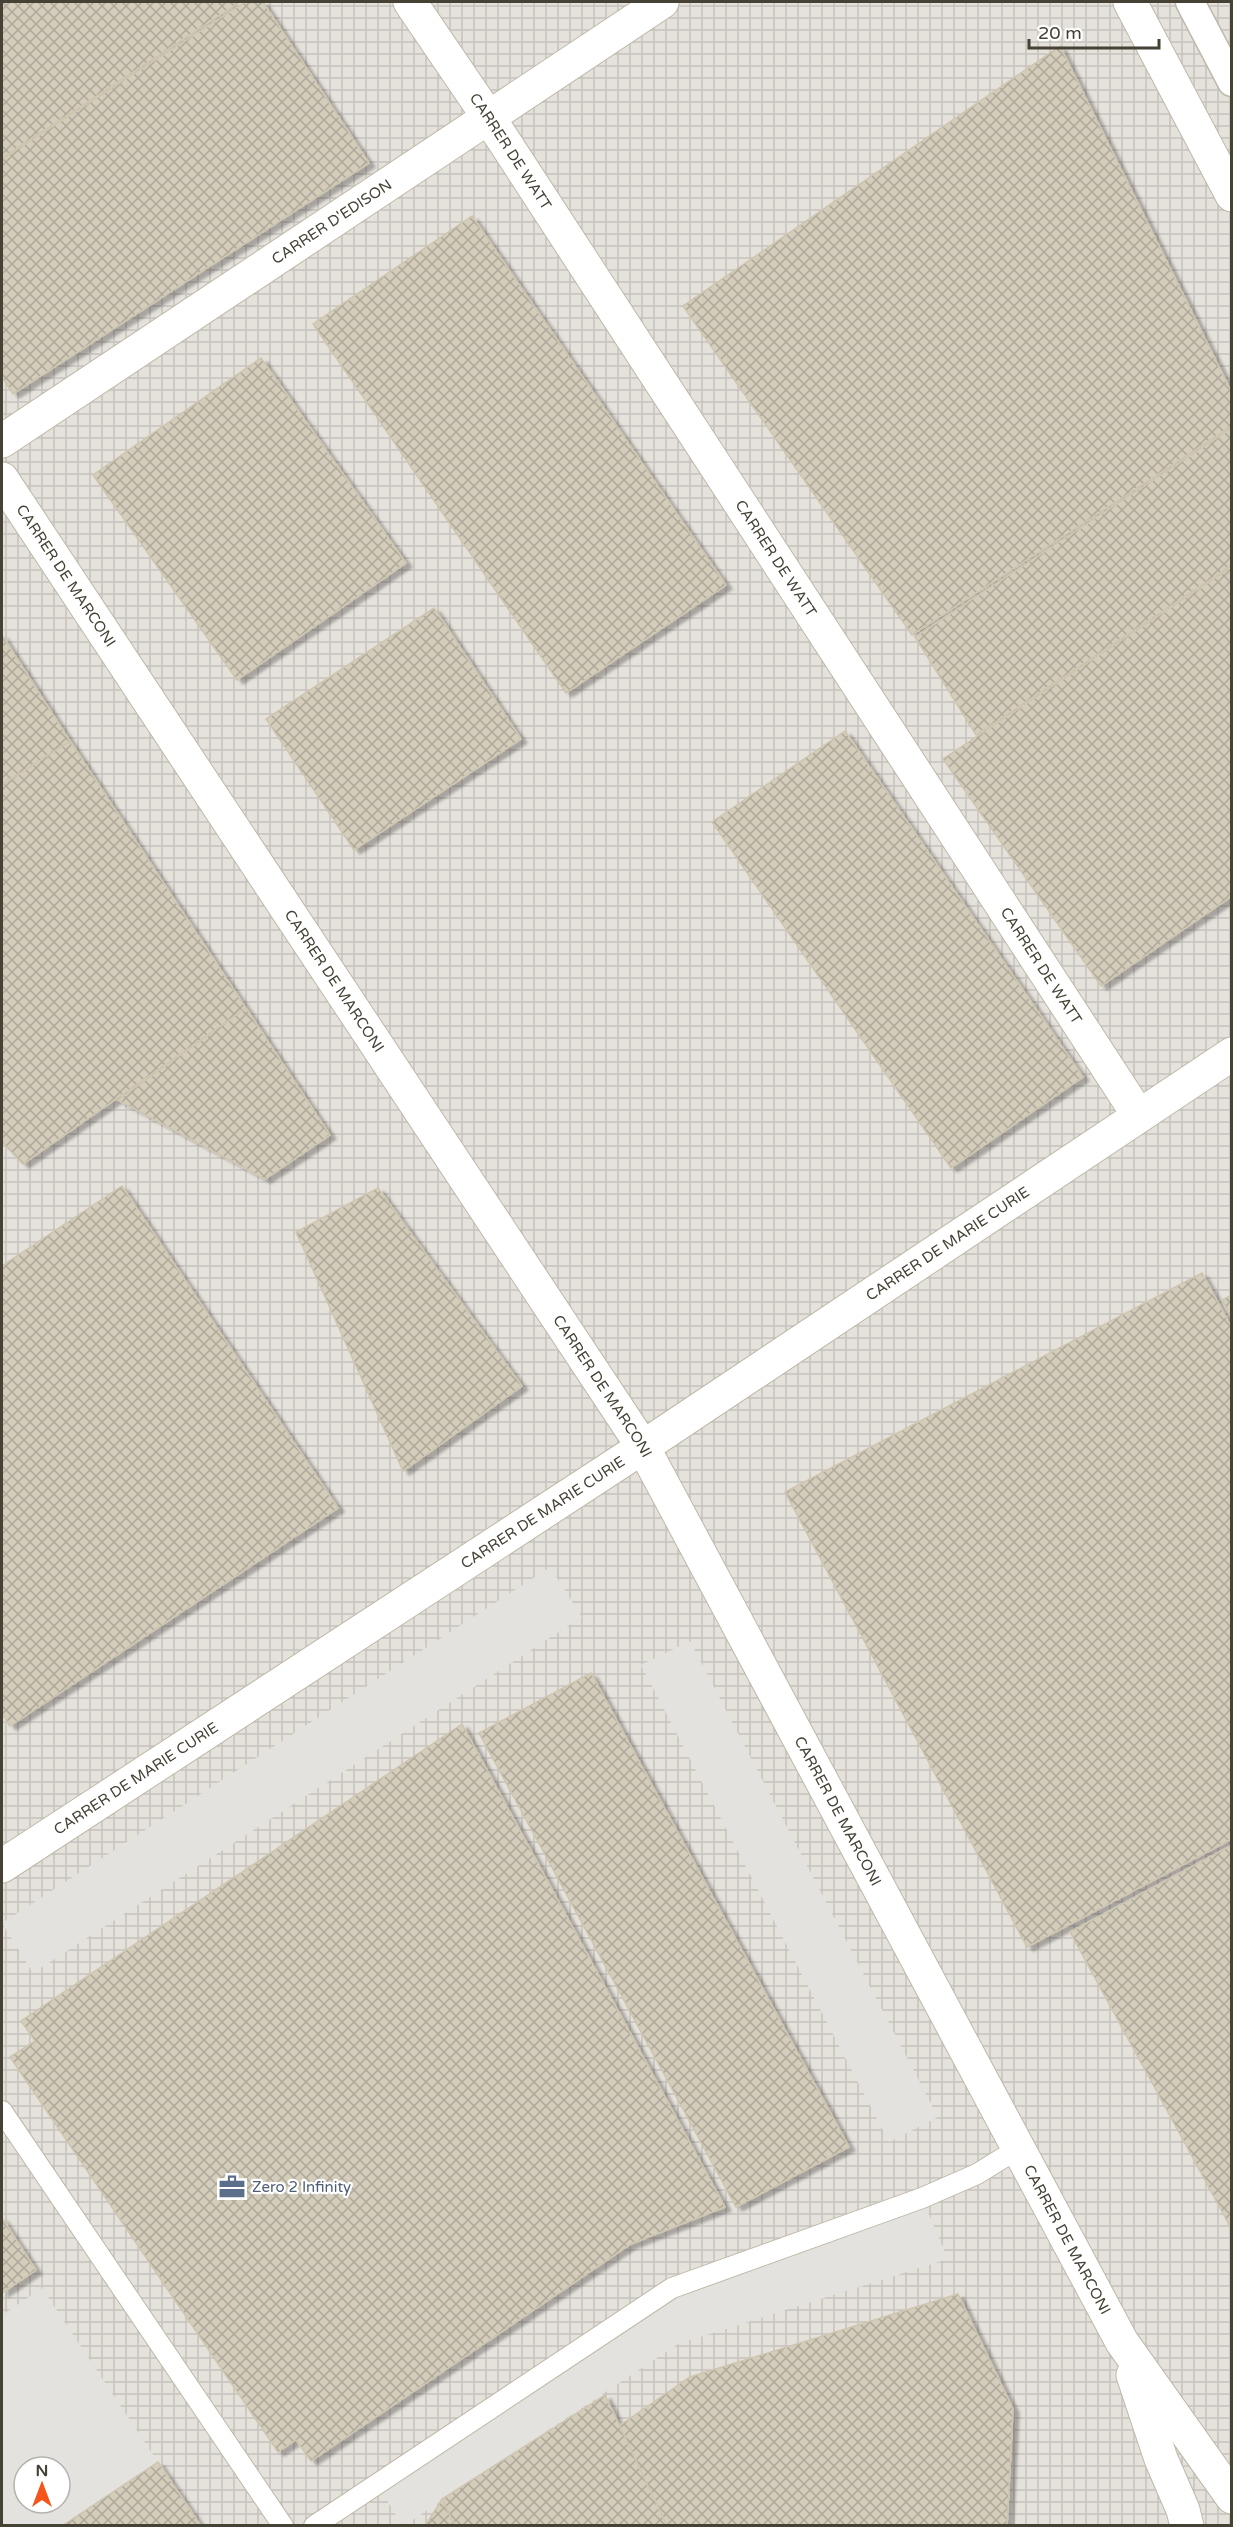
<svg xmlns="http://www.w3.org/2000/svg" width="1233" height="2527" viewBox="0 0 1233 2527" font-family="'Varela Round',sans-serif">
<defs>
<pattern id="industrial-grid" width="8" height="8" patternUnits="userSpaceOnUse" patternTransform="scale(1.5)"><rect width="8" height="8" fill="#e5e1db"/><path d="M0 4h8M4 0v8" fill="none" stroke="#c6c2bd"/></pattern>
<pattern id="building-cross-hatch" width="8" height="8" patternUnits="userSpaceOnUse" patternTransform="scale(1.5)"><rect width="8" height="8" fill="#d4cdbb"/><path d="M0 0l8 8M0 8l8-8" fill="none" stroke="#aea899"/></pattern>
<filter id="shadow"><feDropShadow dx="6" dy="4" stdDeviation="1.5" flood-color="#0004"/></filter>
</defs>
<rect width="100%" height="100%" fill="#f2f0e6"/>
<path fill="url(#industrial-grid)" fill-rule="evenodd" d="M 2,2 L 1231,2 L 1231,2525 L 2,2526 ZM 24,2467 L 60,2467 L 60,2503 L 24,2503 Z"/>
<g fill="#e3e2de" fill-rule="evenodd">
<path d="M 550,1567 L 582,1617 L 33,1973 L 2,1923 Z"/>
<path d="M 690,1641 L 938,2117 L 889,2142 L 641,1665 Z"/>
<path d="M 922,2198 L 948,2259 L 678,2344 L 405,2525 L 402,2525 L 377,2484 L 672,2288 Z"/>
<path d="M 42,2288 L 158,2462 L 62,2525 L 2,2525 L 2,2315 ZM 24,2467 L 60,2467 L 60,2503 L 24,2503 Z"/>
</g>
<g fill="url(#building-cross-hatch)" stroke="#cec6af" stroke-width="1.5" filter="url(#shadow)">
<path d="M 2,2 L 240,2 L 2,158 Z"/>
<path d="M 245,2 L 263,2 L 369,163 L 13,394 L 2,377 L 2,159 Z"/>
<path d="M 1060,46 L 1232,393 L 1232,426 L 912,635 L 683,306 Z"/>
<path d="M 472,216 L 726,585 L 566,693 L 313,324 Z"/>
<path d="M 261,358 L 406,563 L 237,680 L 93,475 Z"/>
<path d="M 1232,428 L 1232,565 L 976,735 L 915,637 Z"/>
<path d="M 1232,567 L 1232,896 L 1101,986 L 943,759 Z"/>
<path d="M 434,608 L 521,739 L 354,850 L 266,719 Z"/>
<path d="M 2,635 L 70,741 L 2,785 Z"/>
<path d="M 845,731 L 1083,1077 L 951,1168 L 712,822 Z"/>
<path d="M 70,741 L 246,1008 L 23,1164 L 2,1142 L 2,785 Z"/>
<path d="M 246,1008 L 330,1135 L 265,1179 L 118,1100 Z"/>
<path d="M 122,1186 L 338,1508 L 10,1726 L 2,1714 L 2,1266 Z"/>
<path d="M 378,1188 L 522,1386 L 403,1471 L 296,1232 Z"/>
<path d="M 1202,1273 L 1232,1328 L 1232,1839 L 1027,1947 L 785,1492 Z"/>
<path d="M 1232,1295 L 1232,1319 L 1222,1300 Z"/>
<path d="M 591,1673 L 849,2147 L 736,2207 L 479,1733 Z"/>
<path d="M 462,1724 L 725,2207 L 631,2244 L 311,2461 L 296,2440 L 278,2452 L 10,2057 L 35,2041 L 21,2021 Z"/>
<path d="M 1232,1845 L 1232,2230 L 1070,1932 Z"/>
<path d="M 2,2218 L 36,2270 L 2,2293 Z"/>
<path d="M 958,2294 L 1013,2409 L 1007,2526 L 667,2526 L 619,2426 L 690,2377 Z"/>
<path d="M 605,2395 L 667,2526 L 455,2526 L 442,2499 Z"/>
<path d="M 158,2462 L 201,2526 L 62,2526 Z"/>
<path d="M 442,2499 L 455,2526 L 425,2526 Z"/>
</g>
<g fill="none" stroke-linecap="round" stroke-linejoin="round">
<g stroke="#beb9a8" stroke-width="22">
<g id="service">
<path d="M 2,2111 L 283,2526"/>
<path d="M 314,2526 L 672,2288 L 922,2198 L 977,2174 L 1019,2148"/>
</g>
</g>
<g stroke="#beb9a8" stroke-width="31">
<path id="pedestrian" d="M 1190,2 L 1232,82"/>
</g>
<g stroke="#beb9a8" stroke-width="35">
<g id="minor">
<path id="s1" d="M 410,2 L 489,118 L 1139,1116"/>
<path id="s2" d="M 2,441 L 662,2"/>
<path id="s3" d="M 2,479 L 643,1447 L 1122,2342 L 1232,2497"/>
<path id="s4" d="M 2,1866 L 643,1447 L 1232,1054"/>
<path d="M 1133,2375 L 1161,2459 L 1183,2510 L 1187,2526"/>
</g>
</g>
<g stroke="#beb9a8" stroke-width="35">
<path id="tertiary" d="M 1130,2 L 1232,195"/>
</g>
<use href="#service" stroke="#fff" stroke-width="20"/>
<use href="#pedestrian" stroke="#fff" stroke-width="28"/>
<use href="#minor" stroke="#fff" stroke-width="33"/>
<use href="#tertiary" stroke="#fff" stroke-width="33"/>
</g>
<defs>
<g id="office-bare" transform="scale(2.07)"><path d="M-6-3h4V-5.5h4V-3h4V5H-6ZM-1-4.5V-3h2v-1.5ZM-6 0V1H6V0Z" fill="#5c6f8a" stroke="#fff" stroke-width="2.5" paint-order="stroke"/></g>
</defs>
<g fill-rule="evenodd">
<use href="#office-bare" x="232" y="2187"/>
</g>
<g text-anchor="middle" dominant-baseline="central" stroke-width="4.5" stroke-linejoin="round" paint-order="stroke">
<g font-size="15" fill="#454135" stroke="#fff">
<text stroke="none"><textPath href="#s1" startOffset="180">CARRER DE WATT</textPath></text>
<text stroke="none"><textPath href="#s2" startOffset="396">CARRER D'EDISON</textPath></text>
<text stroke="none"><textPath href="#s1" startOffset="666">CARRER DE WATT</textPath></text>
<text stroke="none"><textPath href="#s3" startOffset="116">CARRER DE MARCONI</textPath></text>
<text stroke="none"><textPath href="#s1" startOffset="1152">CARRER DE WATT</textPath></text>
<text stroke="none"><textPath href="#s3" startOffset="602">CARRER DE MARCONI</textPath></text>
<text stroke="none"><textPath href="#s4" startOffset="1132">CARRER DE MARIE CURIE</textPath></text>
<text stroke="none"><textPath href="#s3" startOffset="1088">CARRER DE MARCONI</textPath></text>
<text stroke="none"><textPath href="#s4" startOffset="646">CARRER DE MARIE CURIE</textPath></text>
<text stroke="none"><textPath href="#s4" startOffset="160">CARRER DE MARIE CURIE</textPath></text>
<text stroke="none"><textPath href="#s3" startOffset="1574">CARRER DE MARCONI</textPath></text>
<text stroke="none"><textPath href="#s3" startOffset="2060">CARRER DE MARCONI</textPath></text>
</g>
<g font-size="15" fill="#4e5e75" stroke="#fff" text-anchor="start">
<text x="252" y="2187">Zero 2 Infinity</text>
</g>
</g>
<rect width="1233" height="2527" fill="none" stroke="#454135" stroke-width="6"/>
<g transform="translate(42 2485)"><circle r="28" fill="#ffffff" stroke="#b5b3ae" stroke-width="1.5"/>
<path d="M0-4.5L10 22L0 15L-10 22Z" fill="#f5541a"/>
<text y="-9" font-size="16" font-weight="bold" text-anchor="middle" fill="#454135">N</text>
</g>
<path d="M1029 39v9h130v-9" fill="none" stroke="#454135" stroke-width="3"/>
<text x="1038" y="39" font-size="18" fill="#454135" stroke="#ffffff" stroke-width="4.5" paint-order="stroke">20 m</text>
</svg>
